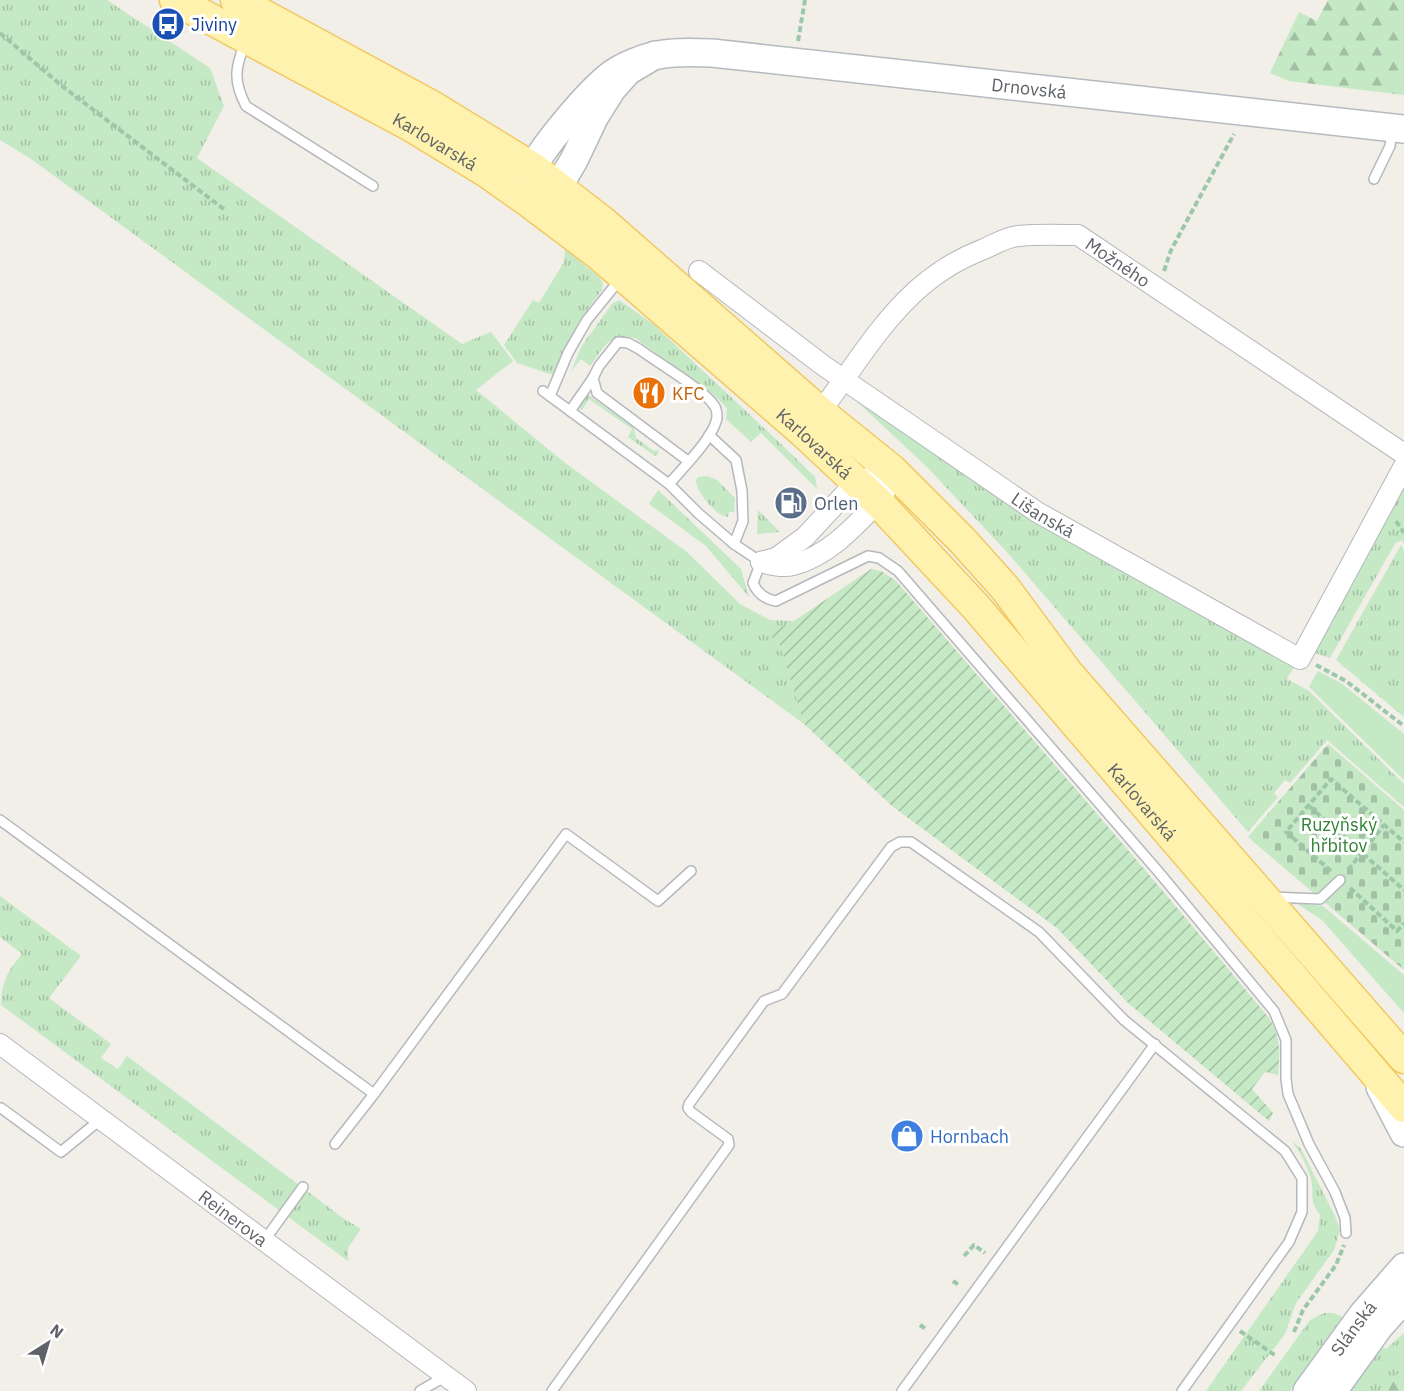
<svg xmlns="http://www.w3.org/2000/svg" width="1404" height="1391" viewBox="0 0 1404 1391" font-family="'IBM Plex Sans',sans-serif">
<defs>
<pattern id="grass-tufts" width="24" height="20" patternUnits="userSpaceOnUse" patternTransform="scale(1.5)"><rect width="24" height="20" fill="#c5e8c5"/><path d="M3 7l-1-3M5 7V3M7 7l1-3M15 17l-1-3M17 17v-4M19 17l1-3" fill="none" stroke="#a3c0a4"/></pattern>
<pattern id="forest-firs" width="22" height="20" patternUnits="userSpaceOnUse" patternTransform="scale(1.5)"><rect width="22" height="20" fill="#c5e8c5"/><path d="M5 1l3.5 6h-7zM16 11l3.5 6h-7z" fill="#a3c0a4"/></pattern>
<pattern id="cemetery-stones" width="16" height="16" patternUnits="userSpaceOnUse" patternTransform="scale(1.5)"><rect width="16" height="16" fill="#c5e8c5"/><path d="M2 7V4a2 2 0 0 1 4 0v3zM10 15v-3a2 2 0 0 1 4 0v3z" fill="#a3c0a4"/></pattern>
<pattern id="garden-furrows" width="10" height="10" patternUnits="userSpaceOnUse" patternTransform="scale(1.5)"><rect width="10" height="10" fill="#c5e8c5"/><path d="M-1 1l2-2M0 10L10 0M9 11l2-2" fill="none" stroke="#a3c0a4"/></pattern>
</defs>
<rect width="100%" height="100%" fill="#f1efe8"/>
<g fill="url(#grass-tufts)">
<path d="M 0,0 L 107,0 L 210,68 L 224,106 L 197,158 L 462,344 L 491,332 L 513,361 L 476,390 L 564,462 L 687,552 L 740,604 L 770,620 L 794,621 L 768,634 L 779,642 L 804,724 L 31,159 L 0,140 Z"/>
<path d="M 565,249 L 600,278 L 603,285 L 601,291 L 584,314 L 561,356 L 553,375 L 517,363 L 504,345 L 533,300 L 539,303 L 564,262 Z"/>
<path d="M 619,300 L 653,324 L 780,443 L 815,477 L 817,489 L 761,433 L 751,442 L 726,419 L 727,408 L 713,394 L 635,338 C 608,333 605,346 590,366 L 581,359 L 571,372 L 581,347 L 612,304 Z"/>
<path d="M 586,393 L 634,428 L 636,438 L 654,451 L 659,450 L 658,454 L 655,456 L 628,437 L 632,429 L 589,399 L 582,410 L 580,409 L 579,403 Z"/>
<path d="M 850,395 L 1032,518 L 1294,667 L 1287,679 L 1309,691 L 1404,784 L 1404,807 L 1327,740 L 1290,783 L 1285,780 L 1274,793 L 1278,797 L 1248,832 L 1006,551 L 927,467 Z"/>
<path d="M 707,476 L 717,480 L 735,498 L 734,512 L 729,512 L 728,517 C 717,517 696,492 696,480 L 698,477 Z"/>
<path d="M 1404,479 L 1404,544 L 1402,541 L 1396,542 L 1330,658 L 1312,652 Z"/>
<path d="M 658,490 L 741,569 L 749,597 L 706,546 L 649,504 Z"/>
<path d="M 758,510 L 780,532 L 757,534 Z"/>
<path d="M 1401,545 L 1404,550 L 1404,717 L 1336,660 Z"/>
<path d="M 0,896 L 81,956 L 49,998 L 111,1044 L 101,1058 L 118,1069 L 127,1056 L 343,1218 L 361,1229 L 348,1248 L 348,1261 L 1,1005 C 2,981 7,972 22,954 L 0,937 Z"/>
<path d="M 1291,1140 L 1301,1149 L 1335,1216 L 1340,1230 L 1334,1250 L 1296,1303 L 1285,1334 L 1241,1391 L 1206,1391 L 1318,1231 L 1320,1215 C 1308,1200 1315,1196 1311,1179 C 1307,1165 1300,1152 1291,1140 Z"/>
<path d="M 1324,1313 L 1333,1313 L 1343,1317 L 1290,1391 L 1259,1391 L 1310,1320 Z"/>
<path d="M 1404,1333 L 1404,1366 L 1384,1391 L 1348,1391 L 1379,1345 L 1386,1349 Z"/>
</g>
<g fill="url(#forest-firs)">
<path d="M 1328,0 L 1404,0 L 1404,95 L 1289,81 L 1270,73 L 1299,12 L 1317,21 Z"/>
<path d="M 1404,1366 L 1404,1391 L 1384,1391 Z"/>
</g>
<path fill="url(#cemetery-stones)" d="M 1328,744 L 1404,810 L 1404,970 L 1248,837 Z"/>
<g fill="#c5e8c5">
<path d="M 1318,671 L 1341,683 L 1404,734 L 1404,780 L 1309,687 Z"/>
<path d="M 1296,903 L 1323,906 L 1404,975 L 1404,1013 L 1322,920 Z"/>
</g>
<path fill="url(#garden-furrows)" d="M 871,569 L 881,571 L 896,581 C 1021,726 1147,870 1269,1018 C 1281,1038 1280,1052 1278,1075 L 1265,1072 L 1252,1089 L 1273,1113 L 1269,1121 L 1128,1003 L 1057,928 L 892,806 L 804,724 L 779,642 L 767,634 L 794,621 Z"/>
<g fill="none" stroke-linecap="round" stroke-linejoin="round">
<g stroke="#b5b8bc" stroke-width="12">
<g id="lane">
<path d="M 245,43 C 235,68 233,81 246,106 L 373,186"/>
<path d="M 1374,179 L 1390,146 L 1392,130"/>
<path d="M 543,391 L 669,484 L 698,513 L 734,544 L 761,562 L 753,583 C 757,593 765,599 776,601 L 868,556 L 879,558 L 898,571 L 1157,870 L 1274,1011 L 1286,1040 L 1286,1079 L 1288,1094 L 1309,1144 L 1335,1192 L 1345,1218 L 1346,1233"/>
<path d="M 550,396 L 568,353 L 587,320 L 621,278"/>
<path d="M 570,411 L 593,378"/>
<path d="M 709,435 L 736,460 L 742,491 L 743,521 L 734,544"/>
<path d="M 669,484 C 682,469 715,436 717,417 C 717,413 716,407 713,404 C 704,390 655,361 639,349 L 628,343 L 618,342 L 599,366 L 593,378 L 597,393 L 688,461"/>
<path d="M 0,820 L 374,1094 L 335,1144"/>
<path d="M 1271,897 L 1320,899 L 1340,880"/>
<path d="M 374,1094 L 566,834 L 658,901 L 691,871"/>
<path d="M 1,1108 L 61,1152 L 101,1119"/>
<path d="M 264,1241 L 303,1187"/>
<path d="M 420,1391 L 446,1376"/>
<path d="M 552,1391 L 729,1145 L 728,1139 L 691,1112 L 688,1108 L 689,1104 L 764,1001 L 782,994 L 891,847 L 900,842 L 911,842 L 1039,932 L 1124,1020 L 1285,1151 L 1302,1178 L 1302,1212 L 1289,1242 L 1182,1391"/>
<path d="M 902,1391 L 1155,1044"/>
</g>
</g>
<g stroke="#b5b8bc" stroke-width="22">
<g id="street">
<path id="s1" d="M 699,271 L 824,366 L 1037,512 L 1300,659 L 1404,466"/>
<path id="s2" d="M 820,412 C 870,347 902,280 984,249 C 995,244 1007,237 1018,236 C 1038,234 1059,235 1078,235 L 1404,454"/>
<path d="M 761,562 C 771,565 783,568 793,565 C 828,556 854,527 878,502 L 884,494 L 892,470"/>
<path d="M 761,562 L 776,558 L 805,537 L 856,482 L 892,470"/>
<path id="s3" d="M 0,1044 L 466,1391"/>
</g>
</g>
<g stroke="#b6babf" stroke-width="30">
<g id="secondary">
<path id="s4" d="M 655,55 L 628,71 L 612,89 L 595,116 L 574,160 L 558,187 L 545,199 L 529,202 C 527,196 526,190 526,184 C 530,159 587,95 607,78 C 615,71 625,66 635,62 C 660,51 686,52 712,53 L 1404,129"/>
<path d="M 1380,1087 L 1404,1133"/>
<path id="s5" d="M 1307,1391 L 1363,1314 L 1404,1267"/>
<path d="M 1333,1391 L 1379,1327 L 1404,1299"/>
</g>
</g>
<g stroke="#f2c960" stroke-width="33">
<g id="primary">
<path id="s6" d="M 175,0 L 409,125 L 488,173 L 529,202 L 598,254 L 803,432 L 878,502 L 975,606 L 1404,1107"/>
<path d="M 236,0 L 432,106 L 533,168 L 603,222 L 820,412 L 892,470 L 962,540 L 1005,588 L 1067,672 L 1404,1058"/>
</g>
</g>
<g stroke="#9cc7a9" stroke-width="4" stroke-dasharray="6 3" stroke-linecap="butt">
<path d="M 0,33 L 62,86 L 225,210"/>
<path d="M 798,41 L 805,0"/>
<path d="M 1164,271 L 1171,250 L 1234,134"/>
<path d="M 1396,521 L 1404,533"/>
<path d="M 1316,665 L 1346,681 L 1404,726"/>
<path d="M 1309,806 L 1404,890"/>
<path d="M 1348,870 L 1384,825"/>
<path d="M 1331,871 L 1286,832 L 1331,779 L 1404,842"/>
<path d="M 1350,888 L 1397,931 L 1404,923"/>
<path d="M 964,1256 L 974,1245 L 985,1253"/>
<path d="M 953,1281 L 960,1286"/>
<path d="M 920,1325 L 927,1330"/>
<path d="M 1240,1331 L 1276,1356"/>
<path d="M 1294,1332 L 1303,1310 L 1336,1265 L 1344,1245"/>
</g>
<use href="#lane" stroke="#fff" stroke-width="9"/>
<use href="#street" stroke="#fff" stroke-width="20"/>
<use href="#secondary" stroke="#fff" stroke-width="27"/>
<use href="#primary" stroke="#fff2af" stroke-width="30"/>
</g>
<defs>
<g id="bus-disc" transform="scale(1.725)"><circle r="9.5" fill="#1a4fb4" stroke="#fff"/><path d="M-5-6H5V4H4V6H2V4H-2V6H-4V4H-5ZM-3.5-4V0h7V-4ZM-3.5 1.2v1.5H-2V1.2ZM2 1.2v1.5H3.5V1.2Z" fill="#fff"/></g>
<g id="restaurant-disc" transform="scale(1.725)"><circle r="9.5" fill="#e8710a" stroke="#fff"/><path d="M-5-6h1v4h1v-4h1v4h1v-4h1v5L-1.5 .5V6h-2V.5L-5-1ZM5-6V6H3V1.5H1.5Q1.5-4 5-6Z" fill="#fff"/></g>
<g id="fuel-disc" transform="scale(1.725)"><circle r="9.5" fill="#5c6f8a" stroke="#fff"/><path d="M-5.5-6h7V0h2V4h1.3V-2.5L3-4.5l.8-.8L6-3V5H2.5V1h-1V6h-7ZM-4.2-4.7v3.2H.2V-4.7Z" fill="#fff"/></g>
<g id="shop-disc" transform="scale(1.725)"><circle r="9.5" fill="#3f7fe0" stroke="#fff"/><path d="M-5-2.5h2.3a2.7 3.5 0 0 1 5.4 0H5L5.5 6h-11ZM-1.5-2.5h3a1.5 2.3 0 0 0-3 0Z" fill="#fff"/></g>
</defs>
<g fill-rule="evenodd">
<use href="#bus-disc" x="168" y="24"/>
<use href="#restaurant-disc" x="649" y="393"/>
<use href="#fuel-disc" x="791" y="503"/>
<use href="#shop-disc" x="907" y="1136"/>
</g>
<g text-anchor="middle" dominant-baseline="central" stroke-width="6" stroke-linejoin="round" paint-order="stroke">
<g font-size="18" fill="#164399" stroke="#fff" text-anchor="start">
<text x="191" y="24">Jiviny</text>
</g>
<g font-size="18" fill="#5f6368" stroke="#fff">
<text stroke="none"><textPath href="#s4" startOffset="784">Drnovská</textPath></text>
<text stroke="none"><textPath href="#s6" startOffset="296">Karlovarská</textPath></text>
<text stroke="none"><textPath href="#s2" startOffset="380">Možného</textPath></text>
<text stroke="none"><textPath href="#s6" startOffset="782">Karlovarská</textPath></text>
<text stroke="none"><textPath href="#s1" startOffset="422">Lišanská</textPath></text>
<text stroke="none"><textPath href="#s6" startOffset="1268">Karlovarská</textPath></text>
<text stroke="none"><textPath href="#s3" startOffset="291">Reinerova</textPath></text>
<text stroke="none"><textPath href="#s5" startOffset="78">Slánská</textPath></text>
</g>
<g font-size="18" fill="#c56008" stroke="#fff" text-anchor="start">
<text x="672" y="393">KFC</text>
</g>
<g font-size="18" fill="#4e5e75" stroke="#fff" text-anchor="start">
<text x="814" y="503">Orlen</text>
</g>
<g font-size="18" fill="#348238" stroke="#fff">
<text x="1339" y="824">Ruzyňský<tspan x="1339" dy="21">hřbitov</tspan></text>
</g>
<g font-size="18" fill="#366cbe" stroke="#fff" text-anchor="start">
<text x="930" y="1136">Hornbach</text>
</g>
</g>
<g transform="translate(48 1343) rotate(37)" stroke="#ffffff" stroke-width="4.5" paint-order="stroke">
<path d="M0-4.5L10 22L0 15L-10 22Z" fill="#5f6368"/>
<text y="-9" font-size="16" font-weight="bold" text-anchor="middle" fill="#5f6368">N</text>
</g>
</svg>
